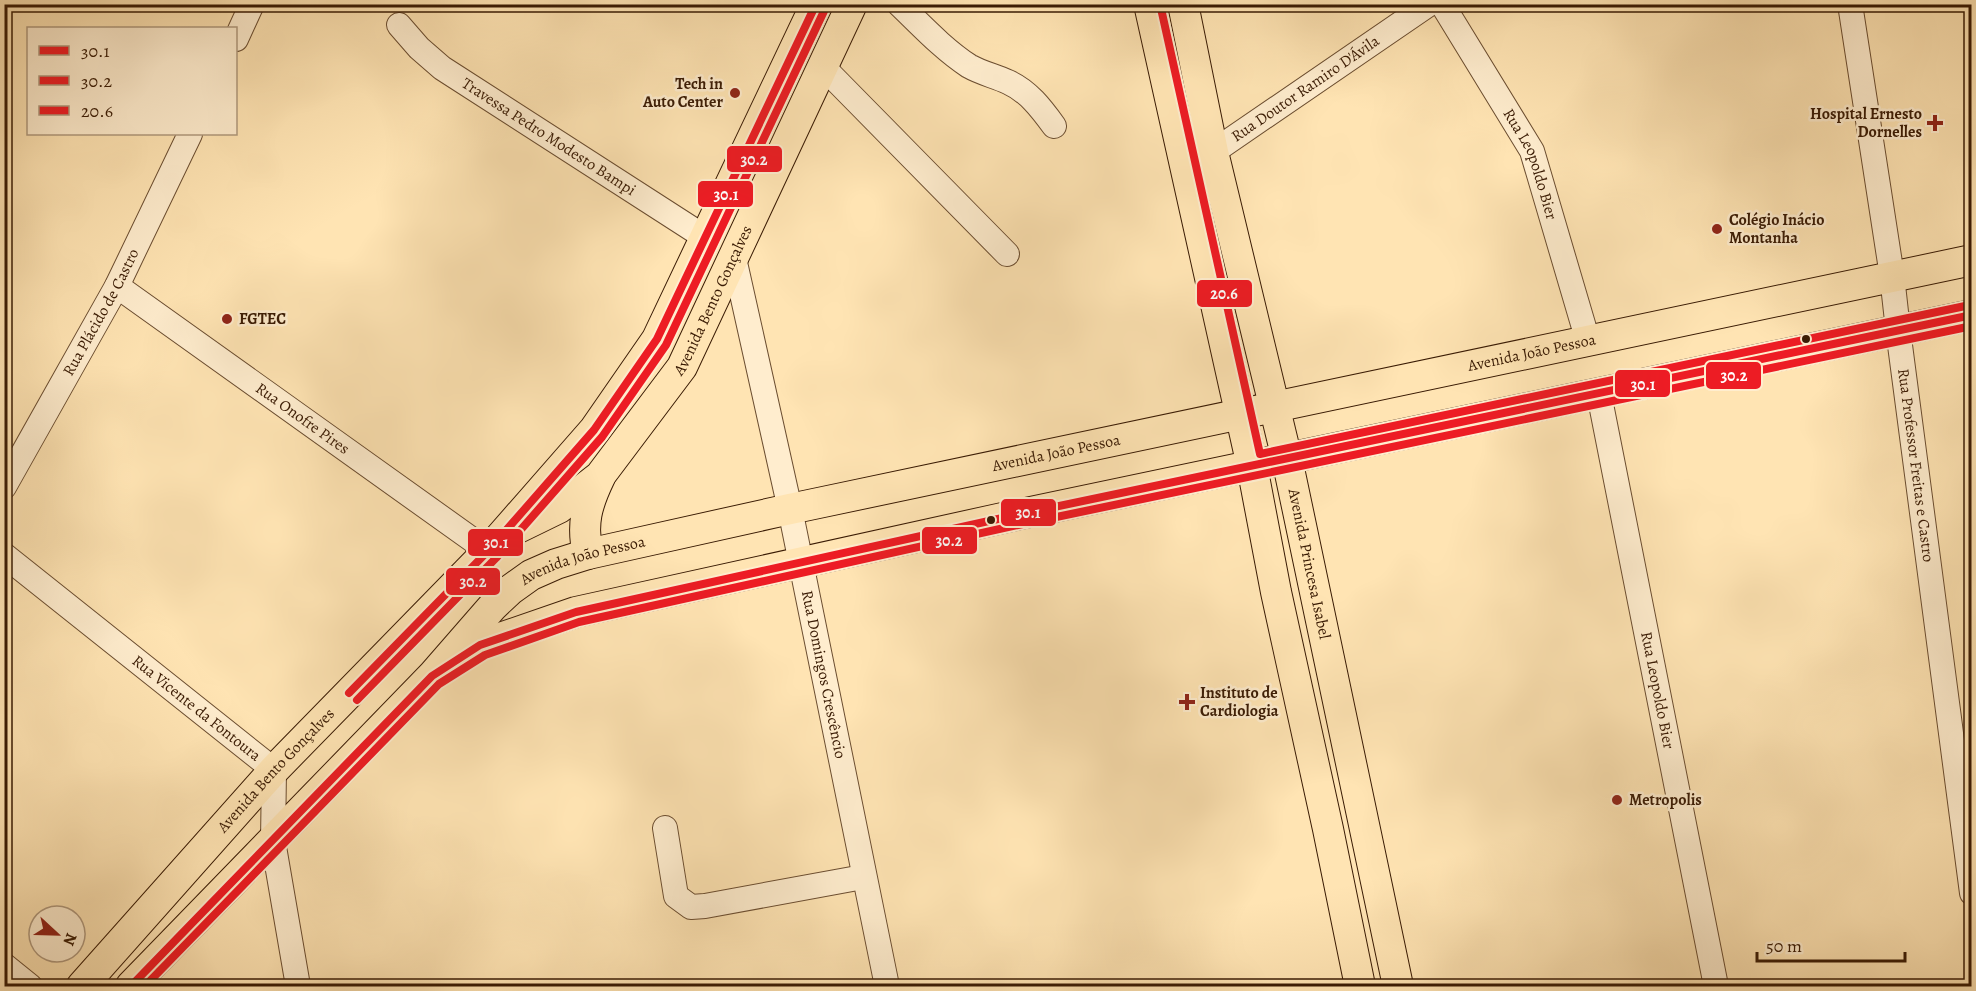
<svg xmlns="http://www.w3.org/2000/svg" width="1976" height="991" viewBox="0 0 1976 991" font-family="Alegreya,serif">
<rect width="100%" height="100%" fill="#ffe4b3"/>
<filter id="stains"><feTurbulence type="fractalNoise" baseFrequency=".00333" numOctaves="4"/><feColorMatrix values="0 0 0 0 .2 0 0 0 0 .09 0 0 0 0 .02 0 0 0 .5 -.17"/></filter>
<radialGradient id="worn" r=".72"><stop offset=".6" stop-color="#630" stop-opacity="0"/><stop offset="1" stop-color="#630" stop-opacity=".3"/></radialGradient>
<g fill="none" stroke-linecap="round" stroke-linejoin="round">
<g stroke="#6b4d30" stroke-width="26">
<g id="minor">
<path d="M 899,4 C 921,25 943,49 969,66 C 981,73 995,76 1008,82 C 1028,91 1041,108 1054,126"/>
<path id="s1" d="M 1442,4 L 1532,151 L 1588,341"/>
<path id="s2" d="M 1850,4 L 1892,276 L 1898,330 L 1972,893"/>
<path id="s3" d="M 399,25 L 419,48 L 442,68 L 706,238"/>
<path d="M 236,39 L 252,4"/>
<path d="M 823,67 L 1007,254"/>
<path id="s4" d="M 1213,152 L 1429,4"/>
<path id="s5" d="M 734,258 L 790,509 L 887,986"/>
<path id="s6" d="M 117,286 L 488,551"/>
<path id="s7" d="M 1599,394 L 1716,986"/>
<path id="s8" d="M 4,487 L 117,286 L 190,134"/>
<path id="s9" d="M 4,555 L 274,770 L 273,841 L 298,986"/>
<path d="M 665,828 L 676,896 L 691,907 L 705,906 L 863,877"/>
<path d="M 4,965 L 30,986"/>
</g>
</g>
<g stroke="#3a1b04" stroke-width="32">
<g id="major">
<path d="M 1149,4 L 1252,466 L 1276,592 L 1328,829 L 1360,986"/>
<path id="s10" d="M 1183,4 L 1213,152 L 1287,459 L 1398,986"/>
<path id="s11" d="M 514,530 L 559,508 L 600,476 L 682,367 L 852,4"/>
<path d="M 588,554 C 581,524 587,504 600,477"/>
<path d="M 455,661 L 480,645 L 576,612 L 1016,515 L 1972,315"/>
<path id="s12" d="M 82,986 L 274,770 L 488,551 L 594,430 L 657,339 L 816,4"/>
<path id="s13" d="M 131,986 L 432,676 L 493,606 L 510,590 L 531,575 L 556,564 L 588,554 L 790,509 L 1972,260"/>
</g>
</g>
<use href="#minor" stroke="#ffedce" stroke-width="24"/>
<use href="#major" stroke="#ffe4b3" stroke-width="30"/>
<g stroke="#ffedce" stroke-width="12">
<g id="bus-1">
<path d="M 349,693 L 488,551 L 594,430 L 657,339 L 816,4"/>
<path d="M 131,986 L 432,676 L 480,645 L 576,612 L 1016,515 L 1972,315"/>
</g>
</g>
<g stroke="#ffedce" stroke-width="12">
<g id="bus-2">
<path d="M 357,700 L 496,558 L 602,437 L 666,345 L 825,9"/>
<path d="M 145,986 L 439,684 L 485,655 L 579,622 L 1018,525 L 1972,326"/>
</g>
</g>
<g stroke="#ffedce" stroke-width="12">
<path id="bus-3" d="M 1160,4 L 1260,454 L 1970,305"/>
</g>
<use href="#bus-1" stroke="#ed1c24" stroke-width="8"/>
<use href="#bus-2" stroke="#ed1c24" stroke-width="8"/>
<use href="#bus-3" stroke="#ed1c24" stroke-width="8"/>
</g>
<g fill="#8f2418" stroke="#ffedce" stroke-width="2">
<circle cx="735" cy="93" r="6"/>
<path d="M1932 114h6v6h6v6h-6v6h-6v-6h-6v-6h6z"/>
<circle cx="1717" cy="229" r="6"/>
<circle cx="227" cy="319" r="6"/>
<path d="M1184 693h6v6h6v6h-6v6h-6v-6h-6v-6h6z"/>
<circle cx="1617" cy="800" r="6"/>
</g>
<g fill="#3a1b04" stroke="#ffedce" stroke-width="2">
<circle cx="1806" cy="339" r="5"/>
<circle cx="991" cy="520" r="5"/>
</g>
<g text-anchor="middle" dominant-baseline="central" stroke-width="5" stroke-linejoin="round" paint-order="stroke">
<g font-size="16" font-weight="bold" fill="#3a1b04" stroke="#ffedce" text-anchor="start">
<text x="723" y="84" text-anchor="end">Tech in<tspan x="723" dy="18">Auto Center</tspan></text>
<text x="1922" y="114" text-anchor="end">Hospital Ernesto<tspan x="1922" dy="18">Dornelles</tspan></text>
<text x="1729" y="220">Colégio Inácio<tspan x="1729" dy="18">Montanha</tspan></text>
<text x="239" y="319">FGTEC</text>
<text x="1200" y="693">Instituto de<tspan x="1200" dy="18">Cardiologia</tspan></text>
<text x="1629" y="800">Metropolis</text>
</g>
<g font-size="16" fill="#3a1b04" stroke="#ffedce">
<text stroke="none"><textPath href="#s4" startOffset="112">Rua Doutor Ramiro D'Ávila</textPath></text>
<text stroke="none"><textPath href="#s3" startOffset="188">Travessa Pedro Modesto Bampi</textPath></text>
<text stroke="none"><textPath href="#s1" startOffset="184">Rua Leopoldo Bier</textPath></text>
<text stroke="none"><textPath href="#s11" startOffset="312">Avenida Bento Gonçalves</textPath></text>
<text stroke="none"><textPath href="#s8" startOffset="200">Rua Plácido de Castro</textPath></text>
<text stroke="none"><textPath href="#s13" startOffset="1600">Avenida João Pessoa</textPath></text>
<text stroke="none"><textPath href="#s6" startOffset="228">Rua Onofre Pires</textPath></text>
<text stroke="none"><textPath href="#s13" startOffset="1114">Avenida João Pessoa</textPath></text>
<text stroke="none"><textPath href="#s2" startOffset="466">Rua Professor Freitas e Castro</textPath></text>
<text stroke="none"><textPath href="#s13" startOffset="628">Avenida João Pessoa</textPath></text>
<text stroke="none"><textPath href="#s10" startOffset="574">Avenida Princesa Isabel</textPath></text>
<text stroke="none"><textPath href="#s5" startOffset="426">Rua Domingos Crescêncio</textPath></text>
<text stroke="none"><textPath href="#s7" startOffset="302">Rua Leopoldo Bier</textPath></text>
<text stroke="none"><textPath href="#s9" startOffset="246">Rua Vicente da Fontoura</textPath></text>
<text stroke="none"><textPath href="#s12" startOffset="290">Avenida Bento Gonçalves</textPath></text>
</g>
</g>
<g stroke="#ffedce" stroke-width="2">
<rect x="726" y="145" width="57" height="28" rx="6" fill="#ed1c24"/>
<rect x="697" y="180" width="57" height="28" rx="6" fill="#ed1c24"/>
<rect x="1196" y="279" width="57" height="29" rx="6" fill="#ed1c24"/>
<rect x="1705" y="361" width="57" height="29" rx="6" fill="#ed1c24"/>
<rect x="1614" y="369" width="57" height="29" rx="6" fill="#ed1c24"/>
<rect x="1000" y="498" width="57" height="29" rx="6" fill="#ed1c24"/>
<rect x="921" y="526" width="57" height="29" rx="6" fill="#ed1c24"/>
<rect x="467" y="528" width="57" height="29" rx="6" fill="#ed1c24"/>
<rect x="445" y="567" width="56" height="29" rx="6" fill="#ed1c24"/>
</g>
<g font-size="16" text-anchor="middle" font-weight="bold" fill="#fff">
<text x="754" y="165">30.2</text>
<text x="726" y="200">30.1</text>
<text x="1224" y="299">20.6</text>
<text x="1734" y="381">30.2</text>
<text x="1643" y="390">30.1</text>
<text x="1028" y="518">30.1</text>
<text x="949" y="546">30.2</text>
<text x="496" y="548">30.1</text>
<text x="473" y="587">30.2</text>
</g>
<rect width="1976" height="991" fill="none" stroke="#ffe4b3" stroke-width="24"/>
<rect x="6" y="6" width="1964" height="979" fill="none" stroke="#3a1b04" stroke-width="3"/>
<rect x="12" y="12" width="1952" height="967" fill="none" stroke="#3a1b04" stroke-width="1.5"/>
<rect x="27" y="27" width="210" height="108" fill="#ffedce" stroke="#b0997d" stroke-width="1.5"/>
<rect x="39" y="46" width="30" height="9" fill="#ed1c24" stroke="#b0997d" stroke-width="1.5"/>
<text x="81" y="57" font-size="18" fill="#3a1b04">30.1</text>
<rect x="39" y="76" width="30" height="9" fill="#ed1c24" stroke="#b0997d" stroke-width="1.5"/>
<text x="81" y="87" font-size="18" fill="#3a1b04">30.2</text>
<rect x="39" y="106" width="30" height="9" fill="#ed1c24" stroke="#b0997d" stroke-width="1.5"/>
<text x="81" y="117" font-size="18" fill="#3a1b04">20.6</text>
<g transform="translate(57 934) rotate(112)"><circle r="28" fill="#ffedce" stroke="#b0997d" stroke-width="1.5"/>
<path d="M0-4.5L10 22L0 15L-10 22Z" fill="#8f2418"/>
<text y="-9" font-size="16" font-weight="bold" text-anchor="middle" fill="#3a1b04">N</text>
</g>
<path d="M1757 952v9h148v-9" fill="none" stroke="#3a1b04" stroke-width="3"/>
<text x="1766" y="952" font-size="18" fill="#3a1b04" stroke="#ffedce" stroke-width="4.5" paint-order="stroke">50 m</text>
<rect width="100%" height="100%" filter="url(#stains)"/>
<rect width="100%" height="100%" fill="url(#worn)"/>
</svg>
